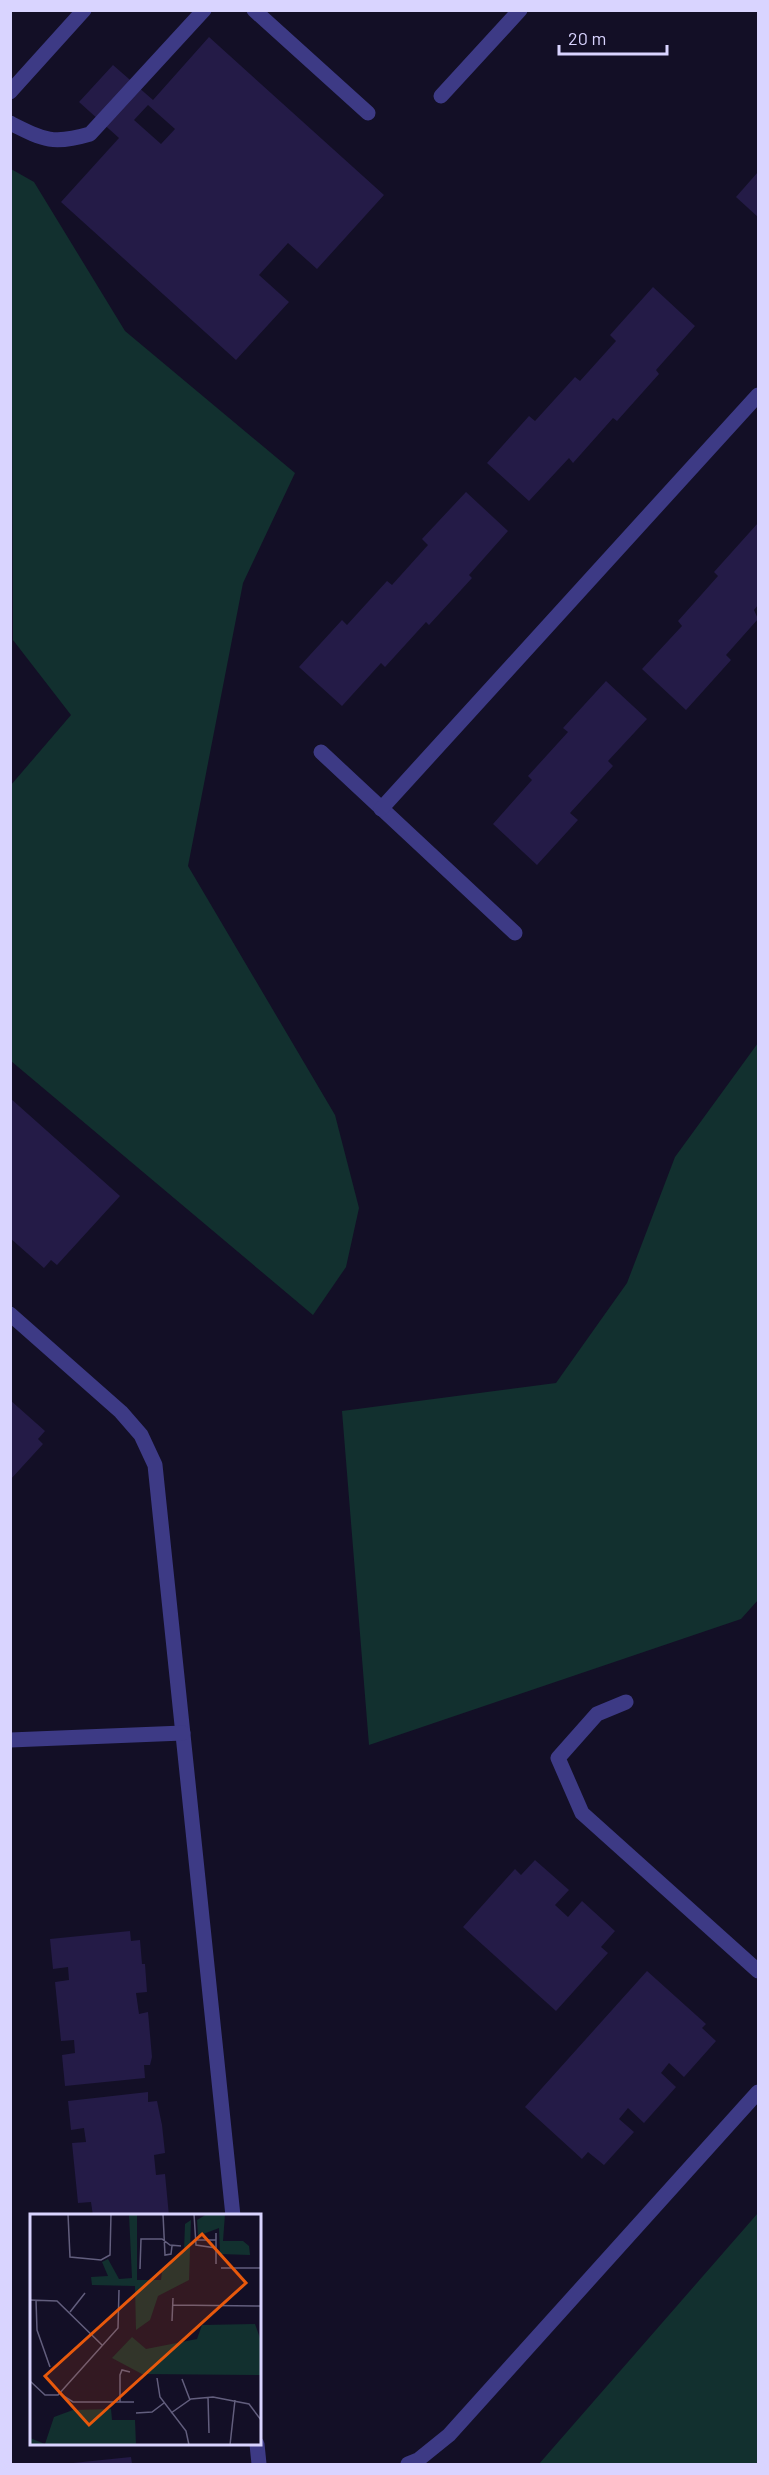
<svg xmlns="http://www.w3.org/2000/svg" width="769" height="2475" viewBox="0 0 769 2475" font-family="Barlow,sans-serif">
<rect width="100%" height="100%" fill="#130f26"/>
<g fill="#12302f">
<path d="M 11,169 L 34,182 L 125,331 L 295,473 L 243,583 L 188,866 L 335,1115 L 359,1208 L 346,1267 L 313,1315 L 11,1061 L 11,785 L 71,715 L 13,640 Z"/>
<path d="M 758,1043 L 758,1600 L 741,1619 L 369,1745 L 342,1411 L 556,1383 L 627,1283 L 675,1157 Z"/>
<path d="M 758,2213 L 758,2464 L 539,2464 Z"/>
</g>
<g fill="#241b47" fill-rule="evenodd">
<path d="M 209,37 L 384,195 L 317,269 L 288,243 L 259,275 L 289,302 L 236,360 L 61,202 L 119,138 L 79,102 L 113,65 L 153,100 ZM 148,105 L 175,129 L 161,144 L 134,120 Z"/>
<path d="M 758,172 L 758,217 L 736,197 Z"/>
<path d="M 653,287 L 695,326 L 656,370 L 659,374 L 617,421 L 613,418 L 573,463 L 569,458 L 529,501 L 487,463 L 529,416 L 535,421 L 575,377 L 580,381 L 616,341 L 610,335 Z"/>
<path d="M 466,492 L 508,531 L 469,575 L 472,578 L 429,625 L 426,622 L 385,667 L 381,663 L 342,706 L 299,667 L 342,620 L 347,625 L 387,581 L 392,585 L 428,545 L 422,539 Z"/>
<path d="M 758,523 L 758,605 L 754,610 L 758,619 L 726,655 L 731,660 L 686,710 L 642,669 L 682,626 L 678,621 L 718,576 L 714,572 Z"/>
<path d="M 606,681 L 647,719 L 608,761 L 613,766 L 570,813 L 578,820 L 537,865 L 493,824 L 532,780 L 528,776 L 568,732 L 563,728 Z"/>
<path d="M 10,1098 L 120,1196 L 57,1265 L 51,1260 L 44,1268 L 10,1238 Z"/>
<path d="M 10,1400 L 45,1431 L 38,1439 L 43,1444 L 10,1480 Z"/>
<path d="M 535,1860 L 569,1890 L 555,1905 L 568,1917 L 582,1901 L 615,1931 L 601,1947 L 608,1953 L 556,2011 L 463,1927 L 515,1869 L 521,1875 Z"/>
<path d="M 130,1931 L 131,1941 L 140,1940 L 142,1964 L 145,1964 L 147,1992 L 136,1993 L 139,2014 L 148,2012 L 152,2057 L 150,2065 L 144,2065 L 145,2078 L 65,2086 L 62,2055 L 75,2053 L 74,2040 L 61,2041 L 55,1982 L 69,1980 L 68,1967 L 53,1969 L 50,1939 Z"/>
<path d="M 647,1971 L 706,2024 L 702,2028 L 716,2041 L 684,2077 L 669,2063 L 661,2073 L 676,2087 L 644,2123 L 628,2108 L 619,2119 L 634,2132 L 604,2165 L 588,2152 L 582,2159 L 525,2107 Z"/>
<path d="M 148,2092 L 148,2102 L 157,2101 L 162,2125 L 165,2153 L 154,2155 L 156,2175 L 165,2174 L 169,2216 L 93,2216 L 91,2202 L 78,2203 L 72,2143 L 86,2142 L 84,2128 L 71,2130 L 68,2101 Z"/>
<path d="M 131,2457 L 132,2464 L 73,2464 L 73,2463 Z"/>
</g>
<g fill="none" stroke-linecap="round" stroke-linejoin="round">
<g stroke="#3d3a85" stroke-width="15">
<path d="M 254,10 L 368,113"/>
<path d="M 10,92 L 84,10"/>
<path d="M 441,96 L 520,10"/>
<path d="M 10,123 C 44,140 53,145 90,134 L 204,10"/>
<path d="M 321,752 L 515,933"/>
<path d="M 381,809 L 758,395"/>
<path d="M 10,1314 L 121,1412 L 141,1435 L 155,1465 L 233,2216"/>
<path d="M 626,1702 L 597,1714 L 558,1758 L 582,1813 L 758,1971"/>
<path d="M 10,1740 L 183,1733"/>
<path d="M 257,2444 L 259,2464"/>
<path d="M 408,2464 L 418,2460 L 449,2435 L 758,2092"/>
</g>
</g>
<g transform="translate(30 2214)">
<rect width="231" height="231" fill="#130f26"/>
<path d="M 99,0 L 107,0 L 107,66 L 131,66 L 132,58 L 154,37 L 155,10 L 161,6 L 159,66 L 128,82 L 120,106 L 106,116 L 105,72 L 62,71 L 61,63 L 78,62 L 72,48 L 78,45 L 89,65 L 102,64 ZM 177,0 L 195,0 L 193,27 L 213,27 L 219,32 L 220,41 L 190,40 L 189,14 L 168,22 L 167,6 ZM 225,110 L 231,127 L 231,161 L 112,160 L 82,144 L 102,123 L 116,135 L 167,125 L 172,111 ZM 81,195 L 82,206 L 105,206 L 106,231 L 0,231 L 0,224 L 15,230 L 24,203 L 43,196 Z" fill="#12302f"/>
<path fill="none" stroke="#625e7d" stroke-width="1.5" d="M 38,0 L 40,43 L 71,46 L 80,41 L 81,0M 133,0 L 135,41 L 141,40 L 142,32M 164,0 L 166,31 L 186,34M 186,19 L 186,50M 164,26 L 186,26M 191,54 L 231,54M 110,55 L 111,25 L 132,25 L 140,31 L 151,32M 0,86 L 27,87 L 72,131M 6,86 L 7,116 L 20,153M 142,91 L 231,92M 40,98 L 55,79M 142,107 L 143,84M 127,164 L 130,183 L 156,217 L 159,231M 152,165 L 160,186M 0,167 L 15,181 L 28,181 L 88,114 L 89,76M 29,179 L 43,188 L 104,188M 178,183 L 179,219M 90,188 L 90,161 L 92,156 L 100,158M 106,199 L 122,198 L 134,189M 141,199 L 161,185 L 183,183 L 219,190 L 231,206M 200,231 L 205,186"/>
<path fill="#e8590c" fill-opacity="0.15" stroke="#e8590c" stroke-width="3" d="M 172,20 L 216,69 L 59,211 L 15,162 Z"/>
<rect width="231" height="231" fill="none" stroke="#d9d4ff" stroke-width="3"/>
</g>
<rect width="769" height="2475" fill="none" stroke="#d9d4ff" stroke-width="24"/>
<path d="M559 45v9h108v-9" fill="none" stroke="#d9d4ff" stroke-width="3"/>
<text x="568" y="45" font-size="18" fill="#d9d4ff" stroke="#130f26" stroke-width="4.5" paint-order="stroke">20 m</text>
</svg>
